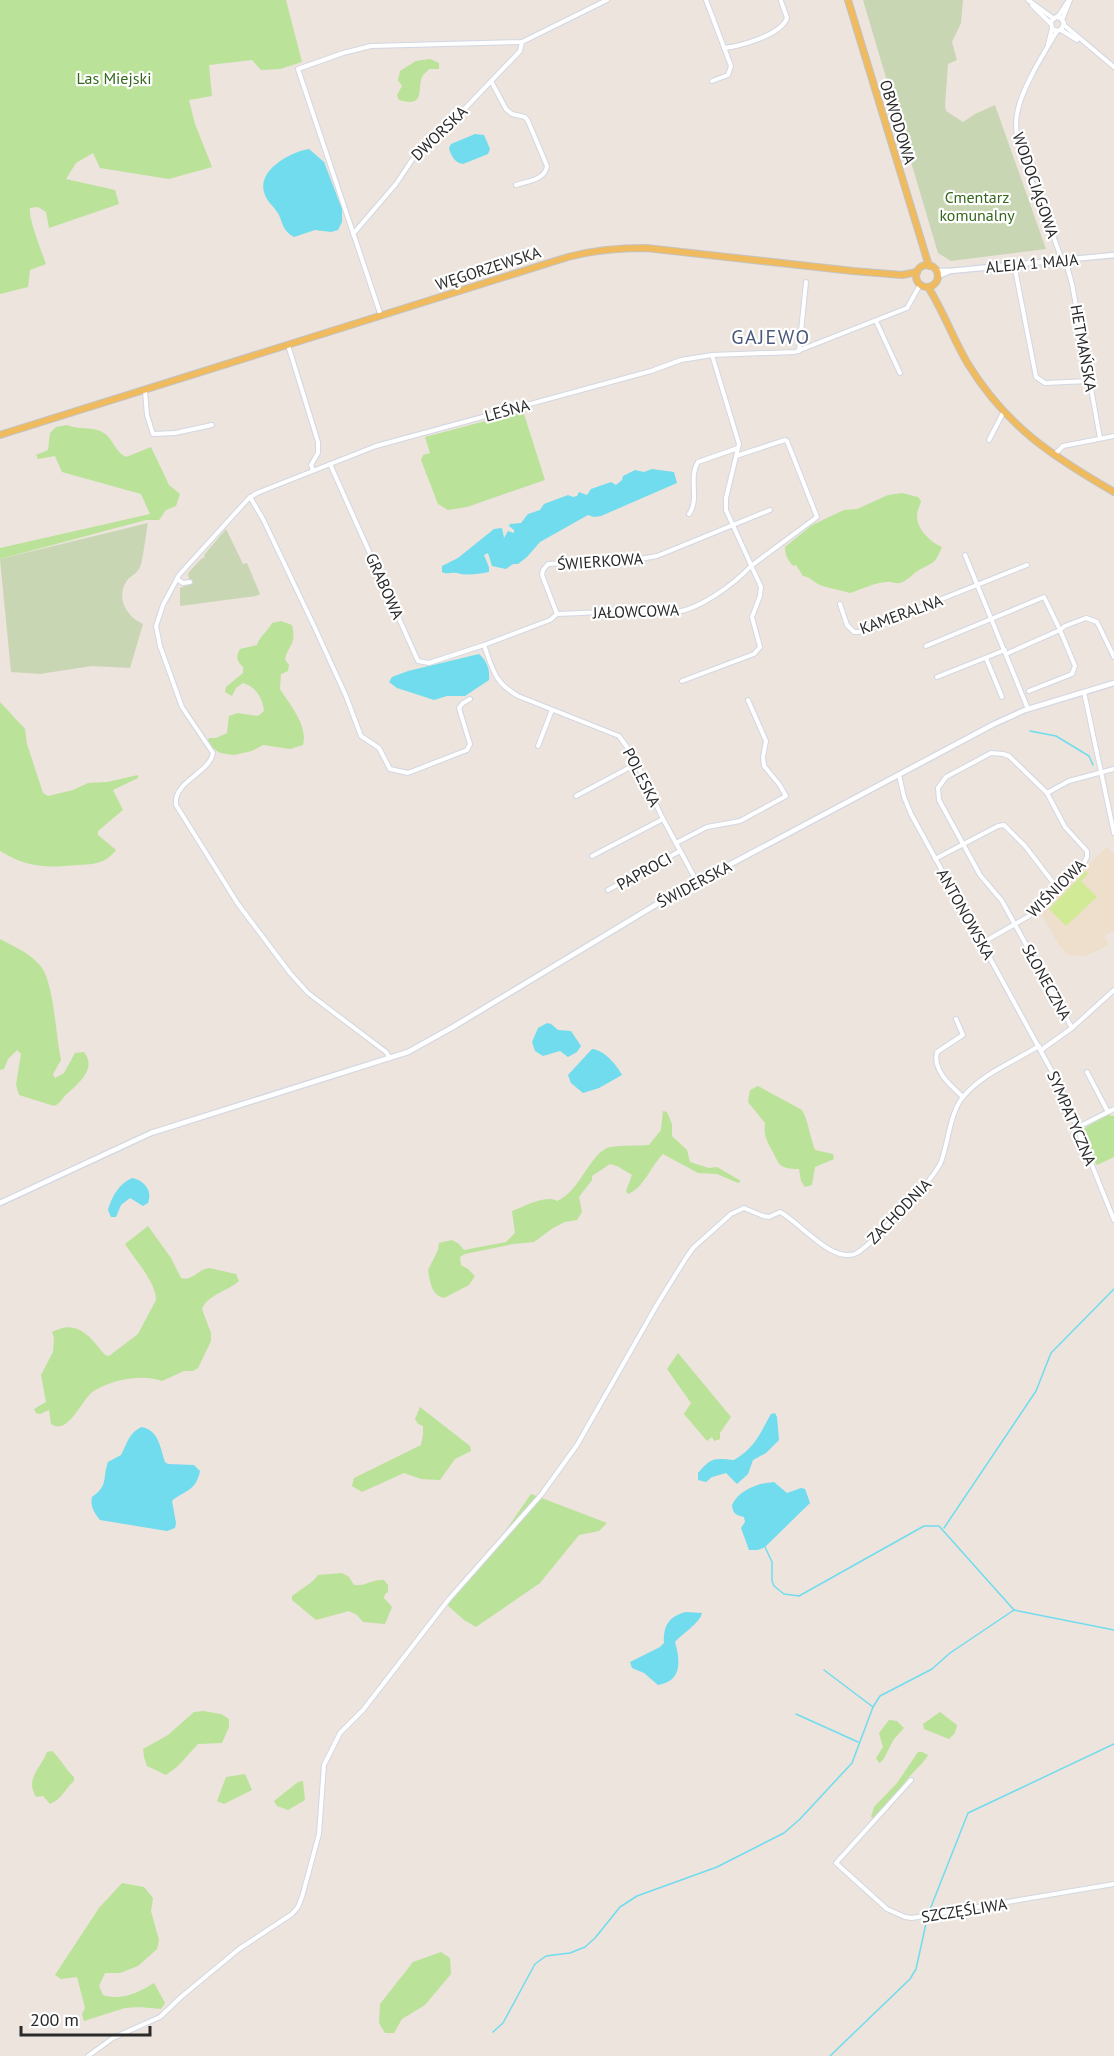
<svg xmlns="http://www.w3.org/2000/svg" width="1114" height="2056" viewBox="0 0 1114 2056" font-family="'PT Sans',sans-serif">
<rect width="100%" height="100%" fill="#ece4dd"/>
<path fill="#eedfcc" d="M 1107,847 L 1114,855 L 1114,930 L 1104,936 L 1109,944 L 1099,950 L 1084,956 L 1068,955 L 1059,945 L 1040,912 Z"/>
<g fill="#bbe299">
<path d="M 0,0 L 286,0 L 302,62 L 280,69 L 261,70 L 252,60 L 209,65 L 212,96 L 189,100 L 195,124 L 212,167 L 169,179 L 100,168 L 93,153 L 76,163 L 66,179 L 115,190 L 119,204 L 49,228 L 46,212 L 38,207 L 30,208 C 28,218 42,252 46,264 L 30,270 L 28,287 L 0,294 Z"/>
<path d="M 430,59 L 439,63 L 439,69 L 429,69 C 427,72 424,73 422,77 C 417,89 426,108 399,100 L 397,95 L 402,86 L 398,80 L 400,71 L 416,61 Z"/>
<path d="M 523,411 L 545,480 L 467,507 L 448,510 L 438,504 L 421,460 L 423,455 L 430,453 L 425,437 Z"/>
<path d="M 67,425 C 78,430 93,426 104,433 C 113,439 115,452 126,457 L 151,447 L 169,485 L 180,494 L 176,506 L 166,510 L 159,520 L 146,520 L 0,559 L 0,548 L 150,514 L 141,494 L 62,472 L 55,456 L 38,459 L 36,455 L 48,450 L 50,433 L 56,427 Z"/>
<path d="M 902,493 L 918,497 L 921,501 C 920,506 917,510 917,516 C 917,529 930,542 942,547 C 934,565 935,561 919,570 C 912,574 909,580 900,583 C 896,584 891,581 887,582 C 874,583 862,589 850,593 C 842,590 826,588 820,585 C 813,582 811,577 803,576 L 796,565 L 793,566 C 788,560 785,555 785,547 L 812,525 L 844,510 L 857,509 L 888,495 Z"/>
<path d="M 281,621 L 292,625 C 297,646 288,644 285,660 L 289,665 L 288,671 L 281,674 L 280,689 C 290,705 308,725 303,745 L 290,749 L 263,745 L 252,751 L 234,755 L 220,753 L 210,746 L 208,740 L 209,738 L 216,738 L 227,733 L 229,716 L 238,713 L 258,716 L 264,711 C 263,698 256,687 243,683 L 236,688 L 232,696 L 225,692 L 226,687 L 243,673 L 243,667 C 236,660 236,657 240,649 L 257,645 C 260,636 267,632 272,623 Z"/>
<path d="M 0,702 L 25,729 L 27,744 L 43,793 L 48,796 L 73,790 L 88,783 L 107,782 L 138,775 L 138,778 L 113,790 L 123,810 L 98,831 L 98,835 L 116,850 C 105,864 94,864 78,865 C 47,868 28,868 0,851 Z"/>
<path d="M 0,939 C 15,947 32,954 42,968 C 54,985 56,1038 61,1060 L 53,1074 L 55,1078 L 64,1073 L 75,1053 L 84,1052 C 97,1069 79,1082 68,1093 C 62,1098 61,1103 54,1106 L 19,1095 L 16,1085 L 21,1054 L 17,1050 L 8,1059 L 4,1069 L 0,1070 Z"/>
<path d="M 758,1086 L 802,1110 C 808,1120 810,1137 815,1150 L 833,1154 L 834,1159 L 815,1167 L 812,1185 L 805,1187 L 801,1181 L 799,1169 C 776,1169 780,1163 770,1147 C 765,1137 764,1134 765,1123 L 748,1102 L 750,1090 Z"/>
<path d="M 663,1111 L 667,1112 L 672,1124 L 672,1136 L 687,1150 L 690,1162 L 709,1168 L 717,1167 L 741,1181 L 738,1183 L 717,1174 L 698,1173 L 663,1154 C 651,1166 643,1189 628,1194 L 626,1191 L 632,1175 L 617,1166 L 610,1164 L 592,1176 L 592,1180 L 579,1197 L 582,1212 L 577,1220 L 565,1222 L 553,1228 L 534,1242 L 513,1244 L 465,1254 L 460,1257 L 461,1265 L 468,1269 L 475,1276 L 469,1285 L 444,1298 C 431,1295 430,1281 428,1270 L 438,1250 L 439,1243 L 452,1240 L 459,1244 L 464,1250 L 506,1242 L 515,1233 L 512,1211 C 524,1207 545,1194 557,1201 C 580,1192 590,1152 610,1147 C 622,1145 636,1146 649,1145 L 661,1130 Z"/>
<path d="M 1107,1115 L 1114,1116 L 1114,1157 L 1097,1165 L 1094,1161 L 1083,1131 L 1086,1127 Z"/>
<path d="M 148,1226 L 171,1258 L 181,1278 C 192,1282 198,1269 209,1268 L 236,1274 L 239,1281 C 228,1291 207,1295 202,1309 L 211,1333 L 211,1341 L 198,1368 L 193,1371 L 184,1371 L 162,1381 C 142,1374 113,1379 94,1391 C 81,1399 69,1436 51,1424 L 49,1410 L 40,1414 L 36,1413 L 34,1409 L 46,1402 L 41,1375 L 53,1352 L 54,1337 L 52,1332 C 78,1318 90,1337 105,1355 L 109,1356 L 138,1334 L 156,1300 C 157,1284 134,1258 125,1244 Z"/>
<path d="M 678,1353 L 731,1417 L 720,1433 L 720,1439 L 714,1441 L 712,1437 L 707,1441 L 684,1414 L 691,1403 L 667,1369 Z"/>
<path d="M 420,1407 L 470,1446 L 471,1451 L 455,1459 L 440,1480 L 421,1479 L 404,1473 L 362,1492 L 352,1486 L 354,1478 L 421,1445 L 423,1435 L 423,1426 L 418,1424 L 415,1419 Z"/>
<path d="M 531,1494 L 607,1523 L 599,1531 L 579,1535 L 540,1583 L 476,1627 L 464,1620 L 444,1602 L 506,1530 Z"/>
<path d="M 342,1573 L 349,1577 L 354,1585 C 367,1586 372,1579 384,1580 L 388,1585 L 388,1592 L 385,1594 L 384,1598 L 392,1607 L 385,1624 L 363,1622 L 357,1615 L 349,1611 L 316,1620 L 292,1600 L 292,1596 L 313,1581 L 318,1575 Z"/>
<path d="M 203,1711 L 221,1714 L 229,1719 L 229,1727 L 222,1743 L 198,1744 L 178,1766 L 166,1775 L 147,1766 L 144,1757 L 143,1749 L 168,1735 L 194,1712 Z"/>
<path d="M 940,1712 L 957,1725 L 955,1733 L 949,1739 L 924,1729 L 923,1724 Z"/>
<path d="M 889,1720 L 897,1721 L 904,1728 L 894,1739 L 883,1760 L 879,1763 L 876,1758 L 883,1747 L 879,1733 Z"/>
<path d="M 52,1751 C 61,1759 65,1769 74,1777 L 74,1781 C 64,1790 62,1799 50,1804 L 43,1796 L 36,1797 C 25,1778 40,1770 47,1752 Z"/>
<path d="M 918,1752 L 922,1752 L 928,1755 C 922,1766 913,1771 906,1781 C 895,1794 891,1810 877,1820 L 871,1817 L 874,1807 L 897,1783 Z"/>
<path d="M 245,1774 L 252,1790 L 224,1804 L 217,1801 L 226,1777 Z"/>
<path d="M 303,1781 L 305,1800 L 288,1810 L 277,1806 L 274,1801 L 298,1782 Z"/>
<path d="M 122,1883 L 144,1887 L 153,1898 L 151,1911 L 159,1940 L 157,1949 L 138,1966 L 120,1973 L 105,1973 L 99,1986 L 103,1995 C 121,2001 138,1993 154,1983 L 165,2003 L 161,2009 L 139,2007 L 125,2008 L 84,2021 L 82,2014 L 85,2008 L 77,1977 L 61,1979 L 55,1975 L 99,1908 Z"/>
<path d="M 441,1952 L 450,1958 L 451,1974 L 425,2005 L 402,2019 L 394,2033 L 385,2033 L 379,2023 L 380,2004 L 413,1962 Z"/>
</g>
<g fill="#c9d6b4">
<path d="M 863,0 L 963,0 L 961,23 L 952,42 L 957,60 L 948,64 L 945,106 L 946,111 L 963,122 L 975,114 L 995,105 L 1046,249 L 951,261 L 938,253 Z"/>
<path d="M 148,523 C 146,531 143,564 139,569 C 136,574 129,577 126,582 C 116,599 127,617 143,624 L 130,668 L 92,666 L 40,674 L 11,672 L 0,559 Z"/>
<path d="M 226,529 L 243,564 L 247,563 L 260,594 L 256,596 L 180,606 L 180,588 L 190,584 L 188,574 L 189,572 L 201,559 L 205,557 L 204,555 Z"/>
</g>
<path fill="#d0ea95" d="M 1086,871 L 1088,874 L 1081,881 L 1097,897 L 1066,926 L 1049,909 Z"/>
<g fill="#70dcee">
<path d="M 475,134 L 484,135 L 490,149 L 488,154 L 463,164 C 455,163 451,156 449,148 L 451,144 Z"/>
<path d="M 309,149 L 324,162 L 342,209 L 342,222 L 338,230 L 331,232 L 315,230 L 294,237 C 284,232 283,225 279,215 C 275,207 268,203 265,195 C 255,171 290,152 309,149 Z"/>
<path d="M 652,469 L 674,472 L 677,483 L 601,516 L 594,517 L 588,515 L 540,542 L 527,557 L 518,564 L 513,564 L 506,569 L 492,566 L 488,553 L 484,555 L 489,567 L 489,572 C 477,574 468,576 457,573 C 450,572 448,575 442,572 L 442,566 L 458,558 L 494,529 L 502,528 L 504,538 L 508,531 L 514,533 L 514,530 L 509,526 L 510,524 L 521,523 L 528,514 L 540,510 L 544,504 L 568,495 L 573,497 L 577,496 L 579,492 L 587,495 L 591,489 L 611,482 L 616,485 L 622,480 L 623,476 L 635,470 L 644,472 Z"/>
<path d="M 479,654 C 487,661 490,669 489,680 L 465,696 L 447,696 L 434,700 L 397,688 L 389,682 L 392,677 L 408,671 Z"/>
<path d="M 547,1023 L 551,1024 L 558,1030 L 571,1031 L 581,1046 L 577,1052 L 568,1057 L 560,1051 L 543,1056 L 535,1051 L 532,1042 L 538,1028 Z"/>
<path d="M 592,1049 C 604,1050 616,1064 622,1075 L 599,1088 L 583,1093 L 571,1083 L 568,1075 Z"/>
<path d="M 132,1178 C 144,1180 153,1191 148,1203 L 143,1206 L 130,1198 L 121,1205 L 116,1217 L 111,1217 L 108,1210 C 112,1196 119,1184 132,1178 Z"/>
<path d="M 775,1413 L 777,1417 L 779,1440 L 766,1453 L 753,1460 L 748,1474 L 737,1484 L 726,1473 L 712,1477 L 706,1482 L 698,1480 L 698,1473 C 711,1457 715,1458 734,1460 C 756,1447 760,1433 771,1414 Z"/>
<path d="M 142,1427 C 159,1431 160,1447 165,1462 L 168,1464 L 194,1465 L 200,1471 C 196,1492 184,1490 172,1501 L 176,1523 L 175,1528 L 167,1531 L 100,1520 C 94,1513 90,1506 92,1497 C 109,1485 102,1479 108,1462 L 121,1455 C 127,1444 129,1432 142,1427 Z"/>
<path d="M 774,1482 L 787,1493 L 801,1488 L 805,1489 L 810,1503 L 765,1547 L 758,1550 L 749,1550 L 741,1528 L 745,1522 L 744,1517 C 736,1515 733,1514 732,1505 C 739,1490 758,1483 774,1482 Z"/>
<path d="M 686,1612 L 702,1613 C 700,1623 683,1633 675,1642 C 680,1660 683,1681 658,1685 L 644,1673 L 632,1668 L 630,1662 L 660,1647 L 664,1643 C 663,1626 669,1616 686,1612 Z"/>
</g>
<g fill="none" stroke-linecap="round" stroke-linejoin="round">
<g stroke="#70dcee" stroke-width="1.5">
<path d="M 1030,731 L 1056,736 L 1089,756 L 1093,765"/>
<path d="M 944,1528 L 1036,1391 L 1051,1353 L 1114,1289"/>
<path d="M 765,1547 L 772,1562 L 772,1581 L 774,1586 L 784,1594 L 799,1596 L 924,1526 L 939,1526 L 1014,1610"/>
<path d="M 824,1670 L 873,1707"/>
<path d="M 796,1714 L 858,1742"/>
<path d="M 929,1912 L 968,1813 L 1114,1744"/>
<path d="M 493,2032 L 503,2023 L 535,1964 L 546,1956 L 570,1953 L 585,1947 L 595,1938 L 620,1907 L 637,1896 L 717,1867 L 784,1833 L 800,1819 L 852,1763 L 873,1707 L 880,1696 L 932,1669 L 950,1653 L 1014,1610 L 1114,1630"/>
<path d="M 830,2056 L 910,1979 L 916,1969 L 927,1919"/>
</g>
<g stroke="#d2d7e3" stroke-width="6">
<g id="minor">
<path d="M 706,0 L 731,66 L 728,75 L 712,81"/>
<path d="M 1028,0 L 1053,18"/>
<path d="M 1032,5 L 1050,23"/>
<path d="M 1056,17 L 1061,18 L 1064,23 L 1062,28 L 1058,31 L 1052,29 L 1051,21 L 1059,15 L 1069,0"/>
<path d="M 1062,20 L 1070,0"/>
<path d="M 1064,25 L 1114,67"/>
<path d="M 1061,30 L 1077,40"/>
<path d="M 1057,31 C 1044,53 1021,89 1017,114 C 1012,142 1028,170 1037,195 C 1046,216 1054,238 1062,260"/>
<path d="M 1048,44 L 1052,29"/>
<path d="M 724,48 C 741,46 781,35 787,18 L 781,1"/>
<path d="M 491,81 L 506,109 L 512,114 L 525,117 L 528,121 L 547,166 C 545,180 528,181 516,185"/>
<path d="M 353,234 L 396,184 L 416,154 L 433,142 L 520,51 L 522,42"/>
<path d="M 1065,259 L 1072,284 L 1100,438"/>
<path d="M 1014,264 L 1036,377 L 1045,383 L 1089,381"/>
<path d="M 381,316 L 298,69 L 343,53 L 371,46 L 522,42 L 607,0"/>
<path d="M 876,321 L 900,373"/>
<path d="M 288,345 L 318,442 L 318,453 L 311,465 L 313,470"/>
<path d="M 799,351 L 806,282"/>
<path d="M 145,391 L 147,415 L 153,434 L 175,433 L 212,425"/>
<path d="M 989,440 L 1004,411"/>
<path d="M 1054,455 L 1063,446 L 1114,436"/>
<path d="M 330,464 L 418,661 L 429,663 L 484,645 L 550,620 L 557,614 C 586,613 616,611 645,611 C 656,610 666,614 677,612 C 702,608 735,583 751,566 L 817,517 L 787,441 L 785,440 L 736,456"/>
<path d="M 250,497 L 263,519 L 314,626 L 346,696 L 361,736 L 379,748 L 390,769 L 408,773 L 467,750 L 470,744 L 459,708 L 463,703 L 470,699"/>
<path d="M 689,514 C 700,500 688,477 698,462 L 738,448"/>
<path d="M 965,555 L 1028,709"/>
<path d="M 177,579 L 183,583 L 190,582"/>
<path d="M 840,604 L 847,625 L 854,632 L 859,632 L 1027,565"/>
<path d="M 557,614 L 542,575 L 543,570 L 548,564 L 640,559 L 657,556 L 770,510"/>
<path d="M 484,645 C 493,670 494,682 518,696 L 619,736 L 632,754 L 663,819 L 697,882"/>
<path d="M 926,646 L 1044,597 L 1060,630 L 1065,626 L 1086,618 L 1097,622 L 1114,657"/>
<path d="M 1006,654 L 1060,630 L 1075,666 L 1072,674 L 1029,691"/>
<path d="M 986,658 L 1002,697"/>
<path d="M 937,677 L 1005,650"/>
<path d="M 682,681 L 754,654 L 760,647 L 752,617 L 760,596 L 761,587 L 726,510 L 726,498 L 739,444 L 712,355"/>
<path d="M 1084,692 L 1114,833"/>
<path d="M 538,746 L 552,710"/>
<path d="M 899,775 L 904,797 L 911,814 L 1061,1088 L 1114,1220"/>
<path d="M 1047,793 L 1069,781 L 1114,769"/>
<path d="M 576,796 L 636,764"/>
<path d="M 676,843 L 707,827 L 740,821 L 786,796 L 779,784 L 764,766 L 763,757 L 766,741 L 748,700"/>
<path d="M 592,856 L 663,819"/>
<path d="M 935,859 L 998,826 L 1004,825 L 1025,846 L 1058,889"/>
<path d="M 608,890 L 680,851"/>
<path d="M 982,943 L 1029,916 L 1083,865 L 1087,857 L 1087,851 L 1065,827 L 1047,793 L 1009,756 L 1003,754 L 991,753 L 946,777 L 938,788 L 939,800 L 980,875 L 1002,901 L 1072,1028"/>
<path d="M 956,1019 L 963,1035 L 937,1052 C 932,1070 951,1086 963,1097"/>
<path d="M 1041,1050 L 1072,1028 L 1114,990"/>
<path d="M 390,1058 L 386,1052 L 308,993 L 290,973 L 238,904 L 176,805 C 173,781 209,774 213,753 L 182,707 L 160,646 L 156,626 L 163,605 L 179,575 L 249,498 L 257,493 L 376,446 L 651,371 L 681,360 L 712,355 L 795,352 L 907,308 L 920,285"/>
<path d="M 1087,1072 L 1108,1112"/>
<path d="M 1078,1127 L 1114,1109"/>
<path d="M 911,1780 L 836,1863 L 887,1909 L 905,1917 L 912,1918 L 1114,1884"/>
<path d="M 88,2056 L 113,2038 L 160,2017 L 181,1997 L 239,1949 L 292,1914 L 298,1907 L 302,1897 L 319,1834 L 324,1765 L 340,1733 L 363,1710 L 449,1599 L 541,1495 L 577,1445 L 658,1303 L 686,1258 L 693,1248 L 731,1214 L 744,1208 L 763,1216 L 769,1217 L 780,1212 C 801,1223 833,1265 857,1253 C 876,1240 932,1182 941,1162 C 948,1144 950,1112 963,1097 C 982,1074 1013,1062 1039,1046"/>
</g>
</g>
<g stroke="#d2d7e3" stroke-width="7">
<g id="tertiary">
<path d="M 936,271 L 950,271 L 1114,255"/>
<path d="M 938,276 L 948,272"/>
<path d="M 0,1203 L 151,1133 L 408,1052 L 453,1027 L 667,898 L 994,724 L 1025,710 L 1114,683"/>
</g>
</g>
<g stroke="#c3c3c3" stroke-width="8">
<g id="primary">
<path d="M 848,0 L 929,266"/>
<circle cx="927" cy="276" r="11"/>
<path d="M 928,287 C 944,312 953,339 968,364 C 1007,427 1052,456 1114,492"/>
<path d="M 0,435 L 568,257 C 594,250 619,248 646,248 L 853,271 L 902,275 L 917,272"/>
</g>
</g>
<use href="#minor" stroke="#fff" stroke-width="4"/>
<use href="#tertiary" stroke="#fff" stroke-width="4.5"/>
<use href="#primary" stroke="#efbb5e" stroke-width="6"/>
</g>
<g text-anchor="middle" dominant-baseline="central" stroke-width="4.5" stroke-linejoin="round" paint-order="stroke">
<g font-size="16" fill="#34671b" stroke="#fff">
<text x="114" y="78">Las Miejski</text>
<text x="977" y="197">Cmentarz<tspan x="977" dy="18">komunalny</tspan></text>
</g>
<g font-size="16" fill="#2a2a2a" stroke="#fff">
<text transform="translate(898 122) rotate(73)">OBWODOWA</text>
<text transform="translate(439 133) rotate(-44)">DWORSKA</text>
<text transform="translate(1036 185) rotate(71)">WODOCIĄGOWA</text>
<text transform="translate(1032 263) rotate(-5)">ALEJA 1 MAJA</text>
<text transform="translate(488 268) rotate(-18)">WĘGORZEWSKA</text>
<text transform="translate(1084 348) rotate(80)">HETMAŃSKA</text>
<text transform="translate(507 410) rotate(-15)">LEŚNA</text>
<text transform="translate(600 561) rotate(-4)">ŚWIERKOWA</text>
<text transform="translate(385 586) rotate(66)">GRABOWA</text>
<text transform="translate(636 611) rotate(-2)">JAŁOWCOWA</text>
<text transform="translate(901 614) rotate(-20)">KAMERALNA</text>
<text transform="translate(642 777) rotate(63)">POLESKA</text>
<text transform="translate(644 871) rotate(-29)">PAPROCI</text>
<text transform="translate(694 884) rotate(-28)">ŚWIDERSKA</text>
<text transform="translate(1056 888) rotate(-45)">WIŚNIOWA</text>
<text transform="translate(966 914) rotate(61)">ANTONOWSKA</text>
<text transform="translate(1047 982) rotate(61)">SŁONECZNA</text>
<text transform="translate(1072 1118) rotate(67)">SYMPATYCZNA</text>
<text transform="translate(899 1211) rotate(-46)">ZACHODNIA</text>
<text transform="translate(964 1910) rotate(-9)">SZCZĘŚLIWA</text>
</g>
<g font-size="20" letter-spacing="1.5" fill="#4b5a7b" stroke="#fff">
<text x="771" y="337">GAJEWO</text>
</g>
</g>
<path d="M21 2026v9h129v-9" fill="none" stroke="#2a2a2a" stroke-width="3"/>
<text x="30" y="2026" font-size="18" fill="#2a2a2a" stroke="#ffffff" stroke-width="4.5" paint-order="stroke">200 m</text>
</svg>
